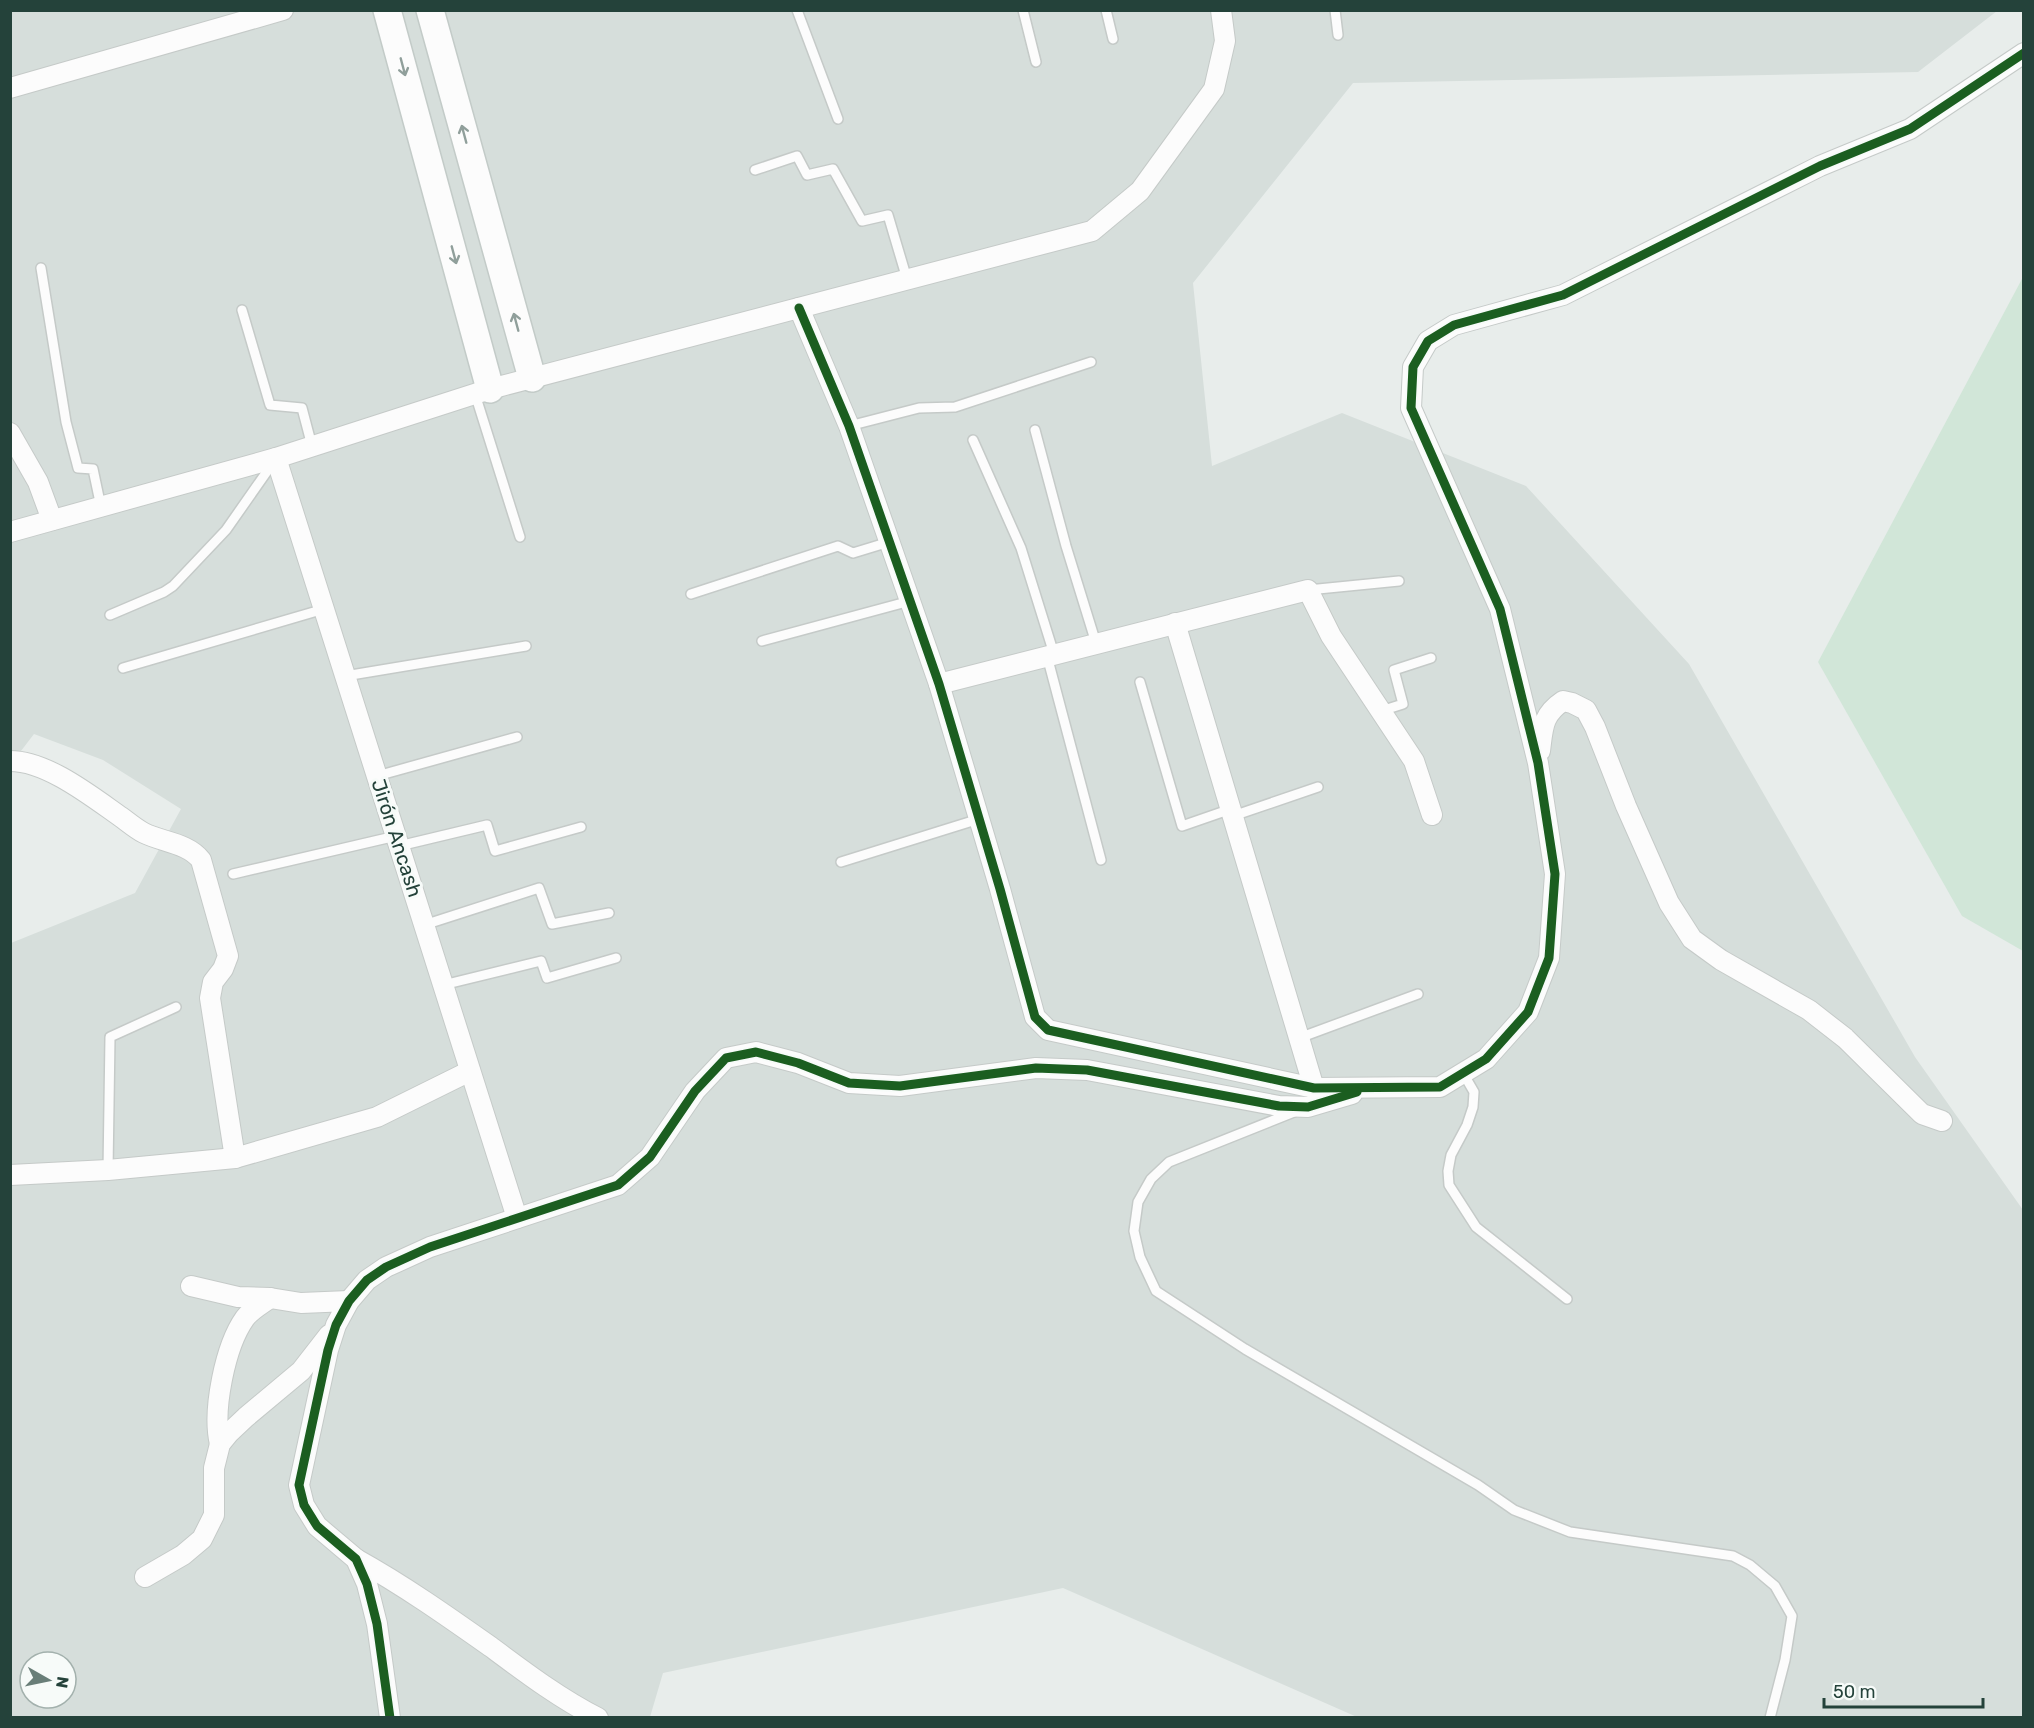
<svg xmlns="http://www.w3.org/2000/svg" width="2034" height="1728" viewBox="0 0 2034 1728" font-family="Rubik,sans-serif">
<rect width="100%" height="100%" fill="#e8edeb"/>
<path fill="#d6dedb" fill-rule="evenodd" d="M 11,11 L 1997,11 L 1918,72 L 1353,83 L 1193,283 L 1212,466 L 1342,413 L 1526,486 L 1689,664 L 1915,1057 L 2023,1210 L 2023,1717 L 1357,1717 L 1063,1588 L 663,1673 L 650,1717 L 11,1717 L 11,943 L 135,893 L 181,809 L 103,760 L 34,734 L 11,764 ZM 30,1662 L 66,1662 L 66,1698 L 30,1698 Z"/>
<path fill="#d1e6d8" d="M 2023,277 L 2023,951 L 1962,916 L 1818,662 Z"/>
<g fill="none" stroke-linecap="round" stroke-linejoin="round">
<g stroke="#c5cac8" stroke-width="12">
<g id="lane">
<path d="M 797,10 L 838,119"/>
<path d="M 1023,10 L 1036,62"/>
<path d="M 1106,10 L 1113,39"/>
<path d="M 1335,10 L 1338,35"/>
<path d="M 755,170 L 797,156 L 807,175 L 833,169 L 862,221 L 888,215 L 907,279"/>
<path d="M 41,268 L 66,422 L 78,468 L 93,469 L 101,507"/>
<path d="M 242,310 L 270,405 L 302,408 L 312,446"/>
<path d="M 475,394 L 520,537"/>
<path d="M 849,426 L 919,408 L 955,407 L 1091,362"/>
<path d="M 1035,430 L 1066,546 L 1096,643"/>
<path d="M 973,440 L 1021,548 L 1054,654"/>
<path d="M 1308,590 L 1399,581"/>
<path d="M 691,594 L 838,546 L 853,553 L 889,542"/>
<path d="M 110,615 L 164,592 L 173,586 L 226,530 L 275,460"/>
<path d="M 762,641 L 910,601"/>
<path d="M 1047,656 L 1101,860"/>
<path d="M 123,668 L 324,609"/>
<path d="M 345,676 L 526,646"/>
<path d="M 1140,682 L 1182,826 L 1231,809"/>
<path d="M 1381,711 L 1403,704 L 1394,670 L 1431,658"/>
<path d="M 377,776 L 517,737"/>
<path d="M 1233,816 L 1318,787"/>
<path d="M 399,846 L 487,825 L 495,851 L 581,827"/>
<path d="M 841,862 L 979,819"/>
<path d="M 233,874 L 396,836"/>
<path d="M 424,925 L 539,888 L 552,924 L 609,913"/>
<path d="M 443,985 L 541,961 L 547,978 L 616,958"/>
<path d="M 1299,1038 L 1418,994"/>
<path d="M 1463,1073 L 1474,1092 L 1473,1107 L 1467,1125 L 1451,1155 L 1448,1171 L 1449,1185 L 1476,1227 L 1567,1299"/>
<path d="M 1294,1112 L 1169,1162 L 1151,1179 L 1138,1202 L 1134,1231 L 1140,1257 L 1156,1291 L 1245,1349 L 1478,1485 L 1514,1510 L 1570,1532 L 1733,1556 L 1750,1565 L 1775,1586 L 1792,1616 L 1785,1660 L 1770,1718"/>
<path d="M 108,1170 L 110,1037 L 176,1007"/>
</g>
</g>
<g stroke="#c5cac8" stroke-width="22">
<g id="street">
<path d="M 10,88 L 283,10"/>
<path d="M 799,308 L 849,426 L 939,684 L 1000,889 L 1035,1017 L 1048,1030 L 1314,1088 L 1440,1087 L 1486,1059 L 1528,1012 L 1549,958 L 1555,874 L 1538,763 L 1500,609 L 1411,408 L 1413,367 L 1428,341 L 1454,325 L 1563,295 L 1820,166 L 1910,129 L 2024,53"/>
<path d="M 10,433 L 38,482 L 52,520"/>
<path d="M 276,458 L 517,1218"/>
<path d="M 10,532 L 276,458 L 490,389 L 1092,231 L 1140,191 L 1214,89 L 1225,41 L 1221,10"/>
<path d="M 1175,623 L 1314,1088"/>
<path d="M 939,684 L 1308,590 L 1331,636 L 1414,761 L 1432,815"/>
<path d="M 1540,751 C 1543,728 1542,715 1563,701 L 1572,703 L 1586,710 L 1595,727 L 1626,806 L 1669,903 L 1692,939 L 1721,960 L 1809,1010 L 1845,1038 L 1922,1114 L 1942,1121"/>
<path d="M 10,761 C 47,761 91,796 121,817 C 128,822 136,829 144,833 C 162,842 188,843 201,860 L 228,956 L 223,969 L 213,982 L 210,998 L 235,1158"/>
<path d="M 10,1175 L 108,1170 L 235,1158 L 377,1117 L 470,1071"/>
<path d="M 191,1286 L 238,1297 L 270,1298 L 301,1303 L 349,1301"/>
<path d="M 220,1444 C 212,1411 225,1346 245,1318 C 251,1310 262,1304 270,1298"/>
<path d="M 356,1559 C 403,1585 447,1616 491,1647 C 526,1673 559,1698 598,1718"/>
<path d="M 145,1577 L 183,1555 L 202,1539 L 214,1515 L 214,1468 L 220,1444 L 229,1433 L 246,1417 L 301,1371 L 329,1335"/>
<path d="M 390,1718 L 377,1624 L 367,1584 L 356,1559 L 317,1526 L 304,1505 L 299,1485 L 328,1350 L 336,1325 L 349,1301 L 367,1280 L 386,1267 L 430,1247 L 618,1185 L 650,1157 L 695,1091 L 726,1058 L 756,1052 L 798,1063 L 849,1083 L 900,1086 L 1036,1068 L 1087,1070 L 1279,1106 L 1308,1107 L 1352,1094"/>
</g>
</g>
<g stroke="#c3cbc8" stroke-width="30">
<g id="secondary">
<path d="M 387,10 L 490,389"/>
<path d="M 430,10 L 532,378"/>
</g>
</g>
<use href="#lane" stroke="#fcfcfc" stroke-width="9"/>
<use href="#street" stroke="#fcfcfc" stroke-width="20"/>
<use href="#secondary" stroke="#fcfcfc" stroke-width="27"/>
<g stroke="#f7fbf9" stroke-width="13">
<g id="cycleway">
<path d="M 799,308 L 849,426 L 939,684 L 1000,889 L 1035,1017 L 1048,1030 L 1314,1088 L 1440,1087 L 1486,1059 L 1528,1012 L 1549,958 L 1555,874 L 1538,763 L 1500,609 L 1411,408 L 1413,367 L 1428,341 L 1454,325 L 1563,295 L 1820,166 L 1910,129 L 2024,53"/>
<path d="M 390,1718 L 377,1624 L 367,1584 L 356,1559 L 317,1526 L 304,1505 L 299,1485 L 328,1350 L 336,1325 L 349,1301 L 367,1280 L 386,1267 L 430,1247 L 618,1185 L 650,1157 L 695,1091 L 726,1058 L 756,1052 L 798,1063 L 849,1083 L 900,1086 L 1036,1068 L 1087,1070 L 1279,1106 L 1308,1107 L 1357,1092"/>
</g>
</g>
<use href="#cycleway" stroke="#1b5e20" stroke-width="9"/>
</g>
<defs><path id="oneway-shaft" d="M-6 0H5M1.5-3L5.5 0L1.5 3" fill="none" stroke-width="1.6" stroke-linecap="round" stroke-linejoin="round" transform="scale(1.5)"/></defs>
<g stroke="#909f9b">
<use href="#oneway-shaft" transform="translate(403 67) rotate(75)"/>
<use href="#oneway-shaft" transform="translate(464 134) rotate(-105)"/>
<use href="#oneway-shaft" transform="translate(454 255) rotate(75)"/>
<use href="#oneway-shaft" transform="translate(516 322) rotate(-105)"/>
</g>
<g text-anchor="middle" dominant-baseline="central" stroke-width="6" stroke-linejoin="round" paint-order="stroke">
<g font-size="20" fill="#24423a" stroke="#f7fbf9">
<text transform="translate(397 838) rotate(72)">Jirón Ancash</text>
</g>
</g>
<rect width="2034" height="1728" fill="none" stroke="#24423a" stroke-width="24"/>
<g transform="translate(48 1680) rotate(99)"><circle r="28" fill="#f7fbf9" stroke="#a3b1ad" stroke-width="1.5"/>
<path d="M0-4.5L10 22L0 15L-10 22Z" fill="#697e78"/>
<text y="-9" font-size="16" font-weight="bold" text-anchor="middle" fill="#24423a">N</text>
</g>
<path d="M1824 1698v9h159v-9" fill="none" stroke="#24423a" stroke-width="3"/>
<text x="1833" y="1698" font-size="18" fill="#24423a" stroke="#f7fbf9" stroke-width="4.5" paint-order="stroke">50 m</text>
</svg>
